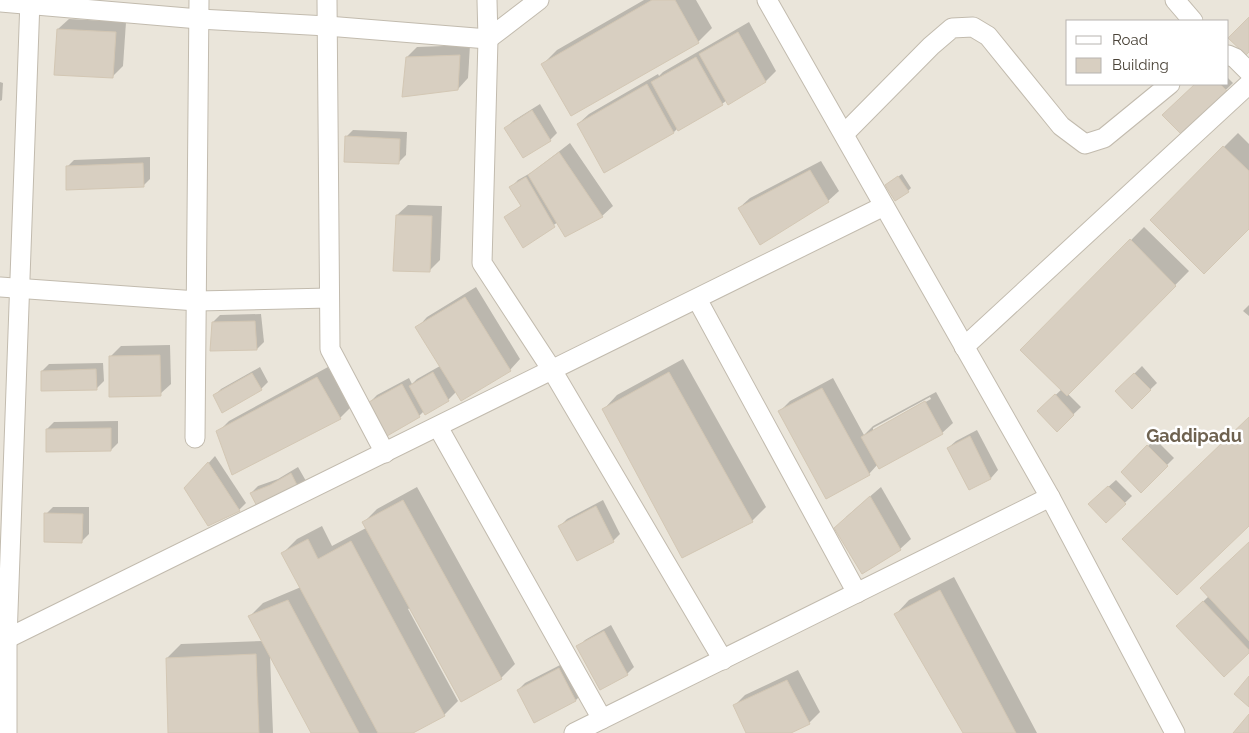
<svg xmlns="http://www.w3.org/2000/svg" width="1249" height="733" viewBox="0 0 1249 733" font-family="Raleway,sans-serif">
<rect width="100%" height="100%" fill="#f6f3ec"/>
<path fill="#eae5da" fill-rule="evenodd" d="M 0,0 L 1249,0 L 1249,733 L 0,733 ZM 1068,21 L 1228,21 L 1228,84 L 1068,84 Z"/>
<g fill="#0003" fill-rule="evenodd">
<path d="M 644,0 L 696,0 L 712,28 L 698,42 L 543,64 L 557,50 Z"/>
<path d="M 69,19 L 126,22 L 123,66 L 113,76 L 58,29 Z"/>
<path d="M 749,22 L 776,71 L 766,81 L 728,103 L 727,100 L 722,104 L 679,129 L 678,128 L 674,132 L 605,172 L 578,124 L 589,114 L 658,74 L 659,76 L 663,72 Z"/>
<path d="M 470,45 L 468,78 L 458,89 L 407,57 L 417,47 Z"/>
<path d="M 1228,78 L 1233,83 L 1181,133 L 1164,115 L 1196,84 L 1228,84 Z"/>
<path d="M 0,82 L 3,83 L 2,100 L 0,101 Z"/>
<path d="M 540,104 L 557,133 L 550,140 L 506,128 L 513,121 Z"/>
<path d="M 353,130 L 407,132 L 406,155 L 399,162 L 346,137 Z"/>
<path d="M 1238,133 L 1249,144 L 1249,228 L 1151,220 Z"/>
<path d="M 570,143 L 613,206 L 602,216 L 558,222 L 523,246 L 505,218 L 522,205 L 511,187 L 518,180 L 534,171 Z"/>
<path d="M 150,157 L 150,179 L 143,186 L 67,167 L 74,160 Z"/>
<path d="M 821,161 L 839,191 L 828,201 L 739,208 L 750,198 Z"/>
<path d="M 902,174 L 911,188 L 908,191 L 890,182 Z"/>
<path d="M 408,205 L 442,206 L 440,260 L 430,270 L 397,215 Z"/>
<path d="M 1144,227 L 1189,271 L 1068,394 L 1081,407 L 1057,430 L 1046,404 L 1062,389 L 1022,350 Z"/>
<path d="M 476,287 L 520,359 L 510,370 L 456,392 L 448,400 L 424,411 L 419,416 L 370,402 L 377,395 L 409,378 L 412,384 L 417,379 L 440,366 L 417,328 L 427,317 Z"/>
<path d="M 1249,305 L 1249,316 L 1243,311 Z"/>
<path d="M 261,314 L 264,342 L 257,349 L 213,322 L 220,315 Z"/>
<path d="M 170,345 L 171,384 L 160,394 L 110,357 L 121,346 Z"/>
<path d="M 683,359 L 766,507 L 752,521 L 604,409 L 617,395 Z"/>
<path d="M 103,363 L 104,381 L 97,388 L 42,371 L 49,364 Z"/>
<path d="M 1142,366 L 1157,383 L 1132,407 L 1117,391 Z"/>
<path d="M 260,367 L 268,382 L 261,389 L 214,396 L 221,389 Z"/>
<path d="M 328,367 L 351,407 L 340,418 L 218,432 L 229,421 Z"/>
<path d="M 833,378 L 864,435 L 873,426 L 936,392 L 953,423 L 942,433 L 878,464 L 869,474 L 779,412 L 790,401 ZM 930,397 L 931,399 L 873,431 L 873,428 Z"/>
<path d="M 118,421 L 118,443 L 111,450 L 47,429 L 54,422 Z"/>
<path d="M 977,430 L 998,470 L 991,478 L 969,489 L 948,448 L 956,441 Z"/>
<path d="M 1155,439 L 1174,458 L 1141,491 L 1122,472 Z"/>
<path d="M 215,456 L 246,503 L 239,510 L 186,488 Z"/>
<path d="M 298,467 L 306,481 L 299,488 L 251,493 L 258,486 L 278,479 Z"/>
<path d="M 1116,480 L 1132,496 L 1106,521 L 1097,497 Z"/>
<path d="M 417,487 L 515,664 L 501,678 L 410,608 L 408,609 L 458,701 L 444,715 L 410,733 L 313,733 L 270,655 L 273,733 L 170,733 L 167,658 L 181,644 L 263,641 L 249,617 L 263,603 L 301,587 L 283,553 L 297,539 L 322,526 L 332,546 L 366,528 L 363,523 L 377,509 Z"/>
<path d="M 881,487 L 911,539 L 900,549 L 846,517 Z"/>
<path d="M 603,500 L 620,534 L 613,541 L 560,526 L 567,519 Z"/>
<path d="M 53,507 L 89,507 L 89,534 L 82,541 L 46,514 Z"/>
<path d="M 1249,543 L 1249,651 L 1188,616 L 1209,596 Z"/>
<path d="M 954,577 L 1037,733 L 964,733 L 896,614 L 909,600 Z"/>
<path d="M 611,625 L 634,667 L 627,674 L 578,647 L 585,640 Z"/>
<path d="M 566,662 L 583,693 L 576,700 L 518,690 L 525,683 Z"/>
<path d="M 798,670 L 820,712 L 809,723 L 788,733 L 748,733 L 734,706 L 745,695 Z"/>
</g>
<g fill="#d8cfc1" stroke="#d3c7b4">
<path d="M 652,0 L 675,0 L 699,43 L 571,116 L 541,64 Z"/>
<path d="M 1249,17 L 1249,52 L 1246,55 L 1228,38 Z"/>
<path d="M 57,29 L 116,32 L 113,78 L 54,75 Z"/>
<path d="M 738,32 L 766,82 L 728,105 L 699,54 Z"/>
<path d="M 460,55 L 458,90 L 402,97 L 406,57 Z"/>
<path d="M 696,57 L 723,105 L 678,131 L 651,82 Z"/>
<path d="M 647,84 L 674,133 L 604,173 L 577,124 Z"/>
<path d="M 1195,84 L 1220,84 L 1227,91 L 1181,134 L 1162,115 Z"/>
<path d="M 532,110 L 551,141 L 523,158 L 504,128 Z"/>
<path d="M 345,136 L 400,139 L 399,164 L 344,162 Z"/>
<path d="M 1223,146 L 1249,171 L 1249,229 L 1204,274 L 1150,220 Z"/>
<path d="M 559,152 L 603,217 L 565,237 L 528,175 Z"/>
<path d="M 143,163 L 144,187 L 66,190 L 66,166 Z"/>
<path d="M 810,170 L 829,202 L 760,245 L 738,208 Z"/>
<path d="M 898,176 L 909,192 L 895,201 L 885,185 Z"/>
<path d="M 526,177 L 555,227 L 523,248 L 504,217 L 521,206 L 509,187 Z"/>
<path d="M 396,215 L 432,216 L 430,272 L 393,271 Z"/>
<path d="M 1130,239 L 1176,286 L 1067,396 L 1020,350 Z"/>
<path d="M 465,297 L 511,371 L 461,401 L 415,327 Z"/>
<path d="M 255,321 L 257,350 L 210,351 L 212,322 Z"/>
<path d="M 160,355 L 161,396 L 109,397 L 109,356 Z"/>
<path d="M 96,369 L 97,390 L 41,391 L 41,371 Z"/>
<path d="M 433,372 L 449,401 L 425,415 L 409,386 Z"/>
<path d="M 669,372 L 753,522 L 682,558 L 602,409 Z"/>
<path d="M 252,373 L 262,390 L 222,413 L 213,395 Z"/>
<path d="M 1134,373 L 1151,390 L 1132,409 L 1115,391 Z"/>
<path d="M 317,377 L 341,419 L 232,475 L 216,431 Z"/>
<path d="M 402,384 L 420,417 L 387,436 L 369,402 Z"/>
<path d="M 822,388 L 870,475 L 826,499 L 778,411 Z"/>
<path d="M 1055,394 L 1074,415 L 1057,432 L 1037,411 Z"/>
<path d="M 925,401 L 943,434 L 879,469 L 861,437 Z"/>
<path d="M 1249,417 L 1249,526 L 1177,595 L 1122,539 Z"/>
<path d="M 111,428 L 111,451 L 46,452 L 46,429 Z"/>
<path d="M 970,436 L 991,479 L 969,490 L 947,448 Z"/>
<path d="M 1147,445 L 1168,466 L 1141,493 L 1121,472 Z"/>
<path d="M 208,462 L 240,511 L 208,526 L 184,488 Z"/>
<path d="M 291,473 L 299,489 L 260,512 L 250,493 L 270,485 Z"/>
<path d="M 1108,486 L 1126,504 L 1106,523 L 1088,504 Z"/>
<path d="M 870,496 L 901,550 L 862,574 L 834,528 Z"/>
<path d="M 403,500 L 502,679 L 461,702 L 362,522 Z"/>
<path d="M 596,506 L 614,542 L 577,561 L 558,526 Z"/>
<path d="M 44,513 L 83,514 L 82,543 L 44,542 Z"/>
<path d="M 308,539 L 318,559 L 351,541 L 445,716 L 413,733 L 378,733 L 281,553 Z"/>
<path d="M 1249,542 L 1249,641 L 1200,588 Z"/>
<path d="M 940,590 L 1016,733 L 963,733 L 894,614 Z"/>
<path d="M 288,600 L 359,733 L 311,733 L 248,616 Z"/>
<path d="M 1203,601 L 1249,650 L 1249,653 L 1224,677 L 1176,626 Z"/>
<path d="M 604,631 L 628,675 L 600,690 L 576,646 Z"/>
<path d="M 256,654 L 259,733 L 168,733 L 166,658 Z"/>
<path d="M 559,668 L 576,701 L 534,723 L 517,690 Z"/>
<path d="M 1249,676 L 1249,707 L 1234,694 Z"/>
<path d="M 787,680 L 810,724 L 791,733 L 746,733 L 733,705 Z"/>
<path d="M 1249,714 L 1249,733 L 1233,733 Z"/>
</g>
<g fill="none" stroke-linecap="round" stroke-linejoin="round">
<g stroke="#c2bbae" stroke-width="21">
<g id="street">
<path d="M 327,0 L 330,349 L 385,453"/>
<path d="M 487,0 L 488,39 L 482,263 L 552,370 L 723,660"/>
<path d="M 767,0 L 1050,497 L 1175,733"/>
<path d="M 1175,0 L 1193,21"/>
<path d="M 0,2 L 199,19 L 327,26 L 488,39 L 539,0"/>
<path d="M 1228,55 L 1235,58 L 1249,72"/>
<path d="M 844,134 L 931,46 L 952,28 L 973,27 L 988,36 L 1061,126 L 1085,144 L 1104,138 L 1170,84"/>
<path d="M 0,287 L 197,301 L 329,298"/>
<path d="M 697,299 L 857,593"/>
<path d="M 964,347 L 1249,84"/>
<path d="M 438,427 L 602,719"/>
<path d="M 195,438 L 199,0"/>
<path d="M 0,642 L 884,206"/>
<path d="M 7,733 L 7,639 L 30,0"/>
<path d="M 574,733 L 1050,497"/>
</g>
</g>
<use href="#street" stroke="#fff" stroke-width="19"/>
</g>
<g text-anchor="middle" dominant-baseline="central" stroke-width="5" stroke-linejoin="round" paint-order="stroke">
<g font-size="18" font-weight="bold" fill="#6e6250" stroke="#fff">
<text x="1194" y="435">Gaddipadu</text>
</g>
</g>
<rect x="1066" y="20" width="162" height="65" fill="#ffffff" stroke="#b7b4b0"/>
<rect x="1076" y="36" width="25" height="8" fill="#ffffff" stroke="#b7b4b0"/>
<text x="1112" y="45" font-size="15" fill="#4b4439">Road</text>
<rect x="1076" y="58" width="25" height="15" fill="#d8cfc1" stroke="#b7b4b0"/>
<text x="1112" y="70" font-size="15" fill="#4b4439">Building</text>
</svg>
